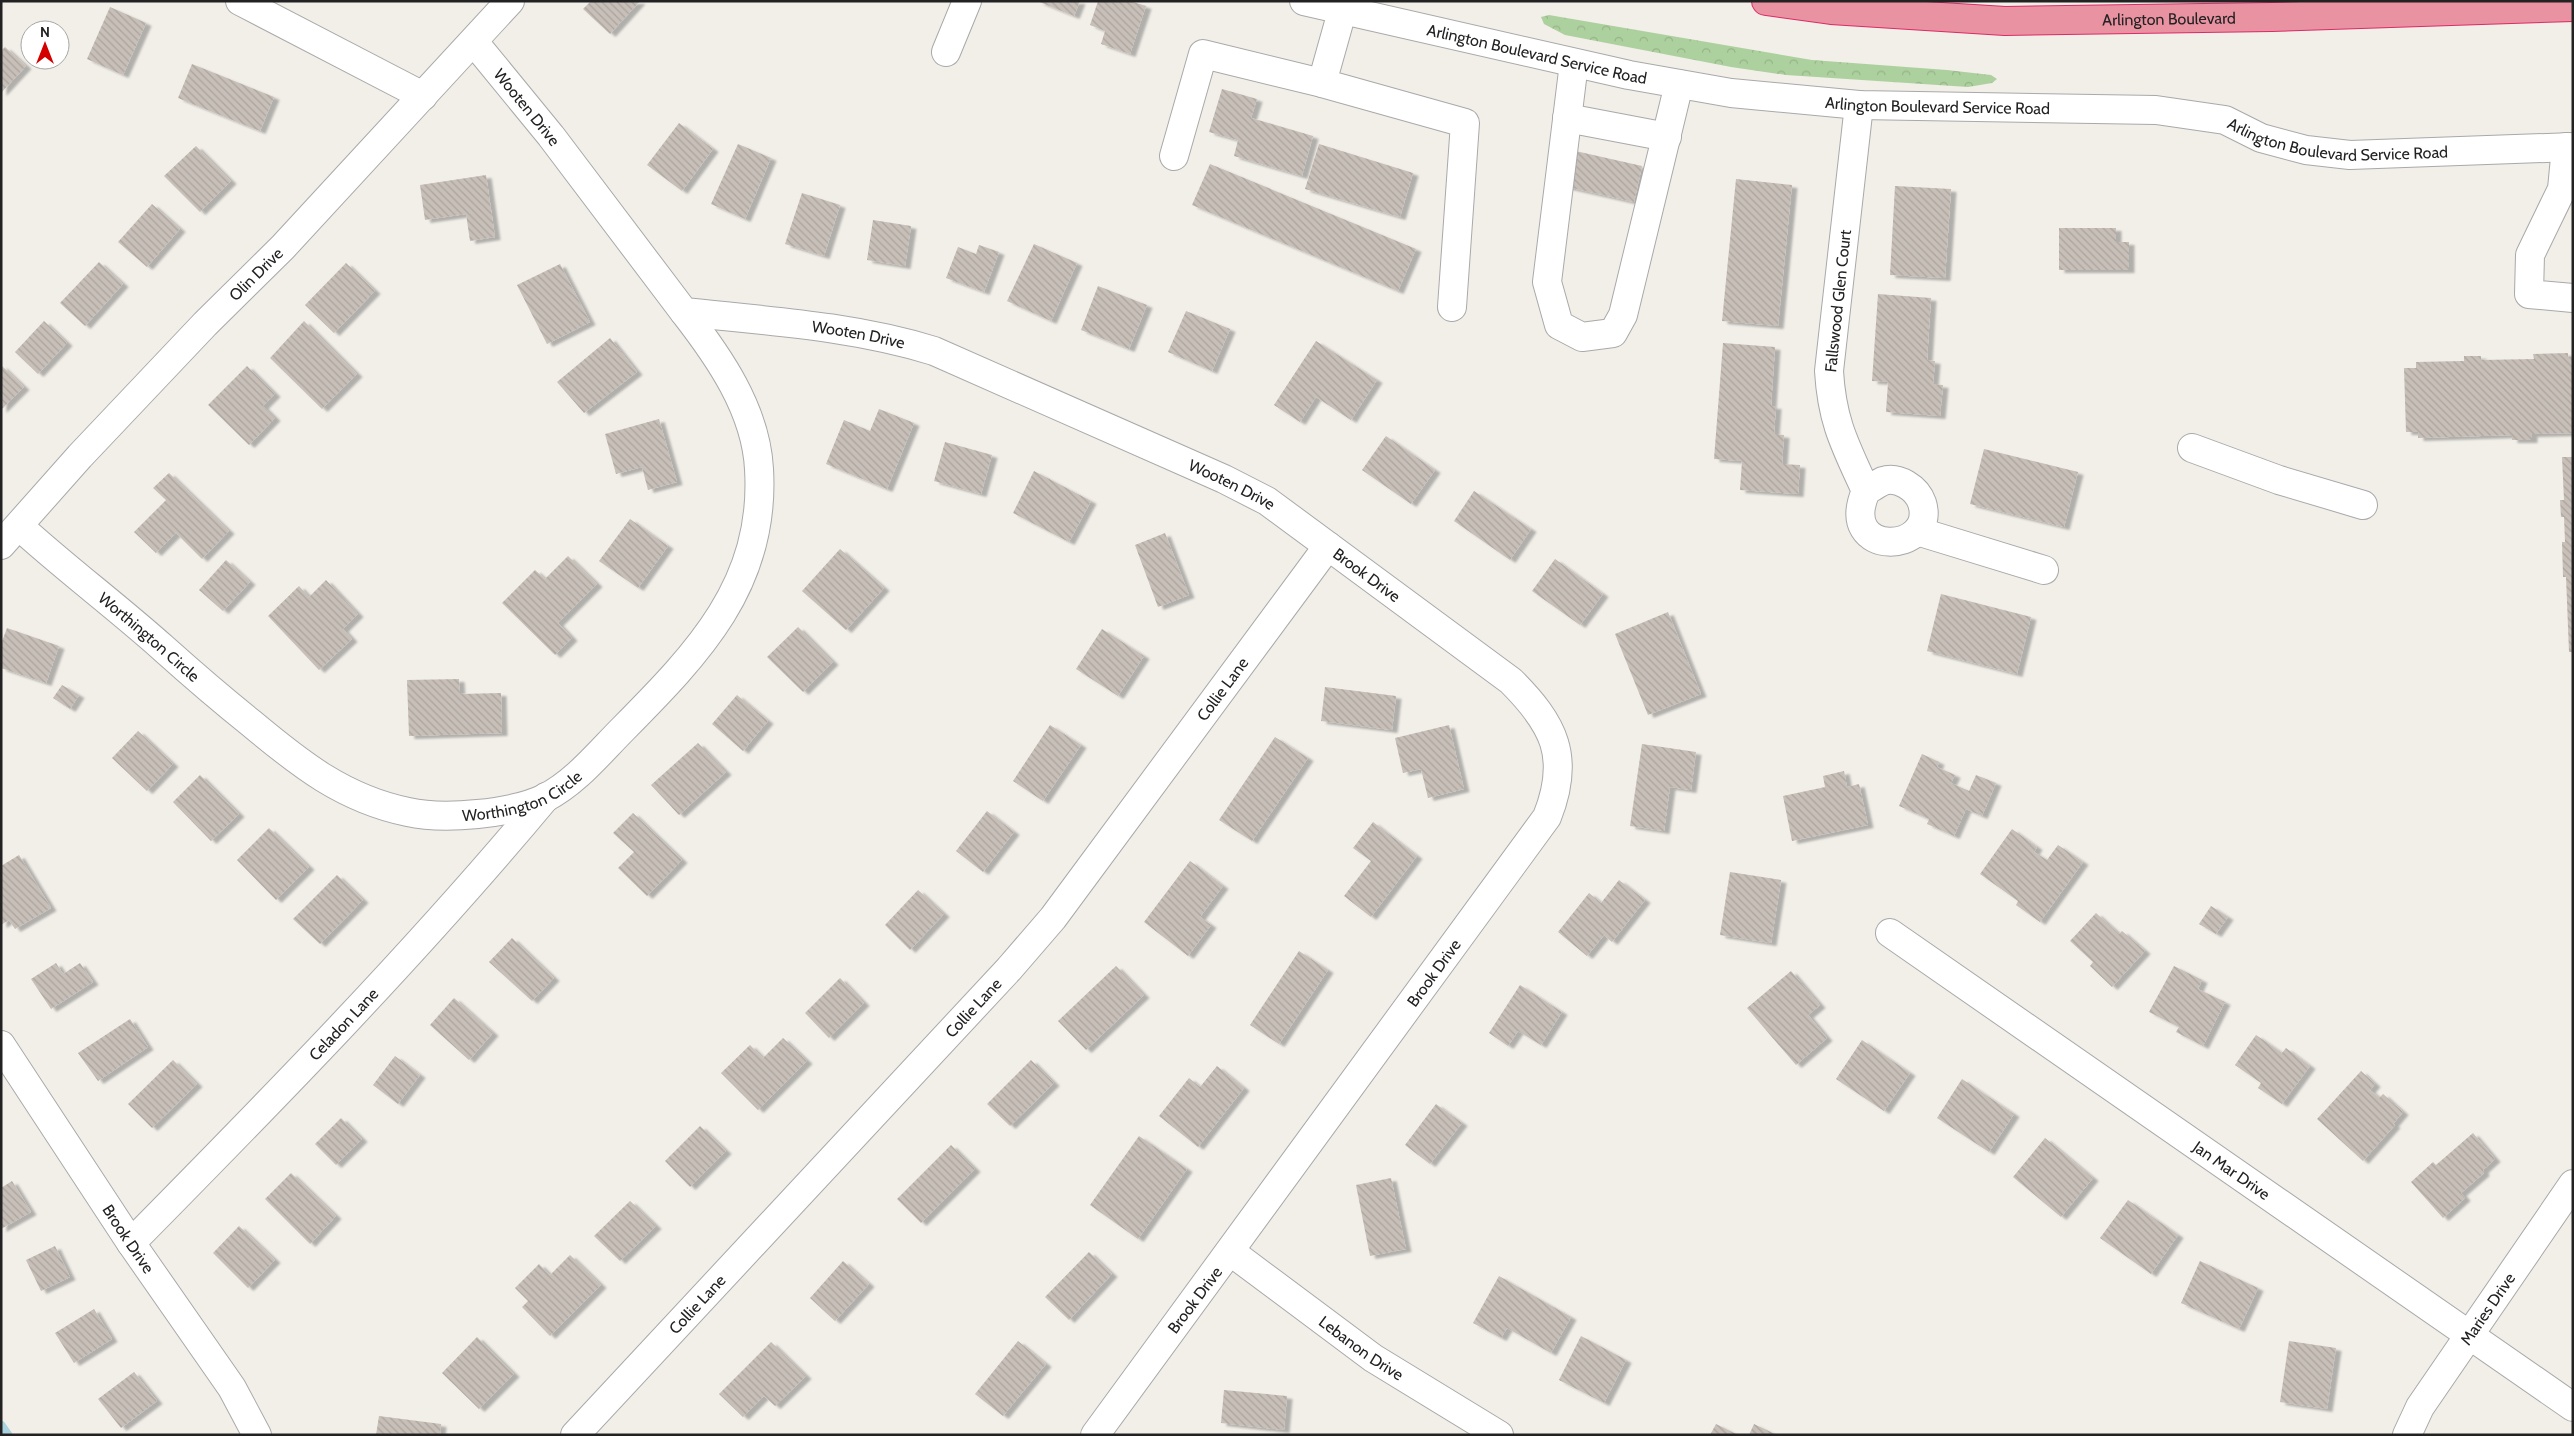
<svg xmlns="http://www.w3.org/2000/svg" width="2574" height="1436" viewBox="0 0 2574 1436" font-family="Cabin,sans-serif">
<defs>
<pattern id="forest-crowns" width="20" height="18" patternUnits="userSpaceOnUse" patternTransform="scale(1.25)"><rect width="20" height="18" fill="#add19e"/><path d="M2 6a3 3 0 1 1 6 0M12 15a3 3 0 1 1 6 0" fill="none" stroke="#95b388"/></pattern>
<pattern id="building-back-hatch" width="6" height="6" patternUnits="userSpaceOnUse" patternTransform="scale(1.25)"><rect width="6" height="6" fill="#c7bfb8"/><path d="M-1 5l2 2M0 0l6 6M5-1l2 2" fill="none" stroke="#aba49e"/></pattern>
<filter id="shadow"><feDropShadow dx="5.5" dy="3" stdDeviation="1" flood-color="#0004"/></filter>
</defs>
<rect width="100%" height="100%" fill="#f2efe9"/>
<path fill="url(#forest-crowns)" d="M 1549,15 L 1812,60 L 1947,70 L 1991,75 L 1997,79 L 1992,83 L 1968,87 L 1786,75 L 1731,67 L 1565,35 L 1544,24 L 1541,17 Z"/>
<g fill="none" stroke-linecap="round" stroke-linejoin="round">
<path stroke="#aad3df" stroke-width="9" d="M 1,1425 L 8,1435"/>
</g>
<g fill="url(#building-back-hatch)" filter="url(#shadow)">
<path d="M 591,1 L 640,1 L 610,34 L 583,9 Z"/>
<path d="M 1037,1 L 1080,1 L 1074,16 Z"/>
<path d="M 1098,1 L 1130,1 L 1146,6 L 1130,54 L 1101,44 L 1105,31 L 1090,25 Z"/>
<path d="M 110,7 L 146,23 L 123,75 L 87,59 Z"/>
<path d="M 5,47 L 26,66 L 1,93 L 1,51 Z"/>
<path d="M 192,64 L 274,97 L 260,131 L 178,98 Z"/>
<path d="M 1222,89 L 1257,99 L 1251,118 L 1313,136 L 1302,176 L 1234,156 L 1238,140 L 1209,132 Z"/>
<path d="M 679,123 L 713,149 L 682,191 L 647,165 Z"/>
<path d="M 738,144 L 771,158 L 745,219 L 711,204 Z"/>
<path d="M 1319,144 L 1413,173 L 1400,217 L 1305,189 Z"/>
<path d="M 196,146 L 231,181 L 200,212 L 164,176 Z"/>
<path d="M 1571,150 L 1642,166 L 1634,202 L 1563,186 Z"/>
<path d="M 1210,164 L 1416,249 L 1398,291 L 1192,205 Z"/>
<path d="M 486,175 L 495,237 L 470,241 L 466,214 L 425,220 L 420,185 Z"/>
<path d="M 1736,179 L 1792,185 L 1778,326 L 1722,321 Z"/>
<path d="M 1895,186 L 1951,189 L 1945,278 L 1890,275 Z"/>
<path d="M 802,193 L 840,205 L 824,256 L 785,244 Z"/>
<path d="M 152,204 L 180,229 L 147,267 L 118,242 Z"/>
<path d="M 873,220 L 911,226 L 905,266 L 867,260 Z"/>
<path d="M 2059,228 L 2116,228 L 2116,242 L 2129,242 L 2129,270 L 2059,270 Z"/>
<path d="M 1034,244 L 1077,263 L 1051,321 L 1007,301 Z"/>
<path d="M 979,245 L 999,252 L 984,292 L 946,278 L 958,247 L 976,254 Z"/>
<path d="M 99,262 L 123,284 L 85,326 L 60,303 Z"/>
<path d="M 346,263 L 375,291 L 334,333 L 305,305 Z"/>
<path d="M 560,264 L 590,322 L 547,344 L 517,285 Z"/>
<path d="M 1098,286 L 1147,305 L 1129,349 L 1081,330 Z"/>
<path d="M 1878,294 L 1931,298 L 1927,360 L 1935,361 L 1933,384 L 1943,385 L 1940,416 L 1886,412 L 1888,382 L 1872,381 Z"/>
<path d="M 1186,311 L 1230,329 L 1212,371 L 1168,352 Z"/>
<path d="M 44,321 L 67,343 L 38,374 L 15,352 Z"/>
<path d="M 304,321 L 357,374 L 322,409 L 270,358 Z"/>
<path d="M 610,338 L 637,372 L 584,413 L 557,382 Z"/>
<path d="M 1316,341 L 1377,380 L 1351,420 L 1316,397 L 1300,422 L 1274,405 Z"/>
<path d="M 1723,343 L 1775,347 L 1771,406 L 1776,406 L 1774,434 L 1784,435 L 1782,464 L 1800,465 L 1798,494 L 1740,490 L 1742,461 L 1714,459 Z"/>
<path d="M 2568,353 L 2568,357 L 2573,357 L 2573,433 L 2532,434 L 2532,440 L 2512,440 L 2512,435 L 2418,438 L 2418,432 L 2406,432 L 2404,368 L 2416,368 L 2416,362 L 2464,361 L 2464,356 L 2481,356 L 2481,360 L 2534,359 L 2533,354 Z"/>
<path d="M 1,365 L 24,387 L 1,410 Z"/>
<path d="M 247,366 L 275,394 L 263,406 L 275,418 L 249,445 L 208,405 Z"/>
<path d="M 879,409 L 914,423 L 887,489 L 826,464 L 844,420 L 870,431 Z"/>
<path d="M 659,419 L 677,482 L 648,490 L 642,467 L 616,474 L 605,434 Z"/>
<path d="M 1386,436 L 1435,470 L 1411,504 L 1362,470 Z"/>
<path d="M 945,442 L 992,455 L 981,494 L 934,481 Z"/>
<path d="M 1984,449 L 2078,472 L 2064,527 L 1970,504 Z"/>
<path d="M 2562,457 L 2573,457 L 2573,652 L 2569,652 L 2566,577 L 2563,577 L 2562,542 L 2565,542 L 2564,517 L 2561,517 L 2560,500 L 2564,500 Z"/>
<path d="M 1034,471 L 1091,501 L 1069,542 L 1013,513 Z"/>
<path d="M 169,473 L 229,531 L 202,559 L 176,533 L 156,553 L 134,532 L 166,500 L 153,488 Z"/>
<path d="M 1474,491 L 1531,529 L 1510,560 L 1454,521 Z"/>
<path d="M 630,519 L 668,546 L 638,588 L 599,561 Z"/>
<path d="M 1165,533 L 1189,595 L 1158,607 L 1135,545 Z"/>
<path d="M 840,549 L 884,588 L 846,630 L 802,591 Z"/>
<path d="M 568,556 L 597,584 L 558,623 L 572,638 L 555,655 L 502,603 L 535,570 L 545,579 Z"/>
<path d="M 1555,559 L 1603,594 L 1580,625 L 1532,591 Z"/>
<path d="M 226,560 L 250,582 L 223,611 L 199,590 Z"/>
<path d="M 326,580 L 358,614 L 343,629 L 352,639 L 319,670 L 268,616 L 299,586 L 309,597 Z"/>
<path d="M 1941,594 L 2031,617 L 2017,674 L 1927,651 Z"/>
<path d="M 1668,612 L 1701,694 L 1648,715 L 1615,634 Z"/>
<path d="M 798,627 L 833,662 L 803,692 L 767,657 Z"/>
<path d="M 7,628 L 59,646 L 46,683 L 1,668 L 1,644 Z"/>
<path d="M 1102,629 L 1144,656 L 1118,696 L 1076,669 Z"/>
<path d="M 459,679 L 460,694 L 501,693 L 502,733 L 409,736 L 407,680 Z"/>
<path d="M 62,685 L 79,695 L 70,709 L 53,698 Z"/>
<path d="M 1325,687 L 1396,696 L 1392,730 L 1321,721 Z"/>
<path d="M 737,695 L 768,721 L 743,751 L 712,724 Z"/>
<path d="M 1050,725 L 1081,745 L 1043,801 L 1013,781 Z"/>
<path d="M 1449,725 L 1464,789 L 1428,798 L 1421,769 L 1403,773 L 1395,738 Z"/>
<path d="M 138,731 L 173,764 L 147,791 L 112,758 Z"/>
<path d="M 1275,737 L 1308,758 L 1252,841 L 1219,820 Z"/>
<path d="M 698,743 L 726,772 L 679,815 L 651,785 Z"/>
<path d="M 1642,744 L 1696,752 L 1691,790 L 1670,787 L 1664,831 L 1630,826 Z"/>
<path d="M 1922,754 L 1939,762 L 1937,767 L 1955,775 L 1951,783 L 1969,791 L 1976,775 L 1996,783 L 1982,816 L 1966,809 L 1954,836 L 1927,824 L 1929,819 L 1899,806 Z"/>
<path d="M 1844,771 L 1847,787 L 1859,784 L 1868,825 L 1792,841 L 1783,796 L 1825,787 L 1823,776 Z"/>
<path d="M 200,775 L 239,814 L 211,841 L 173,802 Z"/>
<path d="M 987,811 L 1014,832 L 983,872 L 956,851 Z"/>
<path d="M 633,813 L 682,860 L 647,896 L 618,868 L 634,852 L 613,833 Z"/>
<path d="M 1373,822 L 1417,856 L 1371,917 L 1344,896 L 1371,861 L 1353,848 Z"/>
<path d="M 269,828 L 309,867 L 276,900 L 237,860 Z"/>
<path d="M 2012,829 L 2037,847 L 2034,852 L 2047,860 L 2058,845 L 2083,862 L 2040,922 L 2016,905 L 2018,901 L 1980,874 Z"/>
<path d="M 19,855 L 51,908 L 15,929 L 9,920 L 1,925 L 1,866 Z"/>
<path d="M 1190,861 L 1223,886 L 1200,917 L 1211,925 L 1188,956 L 1144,922 Z"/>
<path d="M 1730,872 L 1781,880 L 1771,943 L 1720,935 Z"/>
<path d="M 337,875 L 363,900 L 320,944 L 293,919 Z"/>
<path d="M 1619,880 L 1645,900 L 1612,942 L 1604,935 L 1587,956 L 1558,932 L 1589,893 L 1601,903 Z"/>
<path d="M 918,890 L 944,914 L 910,950 L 885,925 Z"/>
<path d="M 2211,906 L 2228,917 L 2216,934 L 2199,924 Z"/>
<path d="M 2096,913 L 2119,934 L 2122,931 L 2145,951 L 2112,987 L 2090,966 L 2093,962 L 2070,941 Z"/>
<path d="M 512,938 L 554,978 L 532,1001 L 489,962 Z"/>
<path d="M 1299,951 L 1328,970 L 1279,1044 L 1250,1025 Z"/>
<path d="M 56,963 L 63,974 L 80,963 L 93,982 L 51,1009 L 31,979 Z"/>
<path d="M 1116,966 L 1144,995 L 1086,1050 L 1058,1021 Z"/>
<path d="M 2174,966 L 2202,980 L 2198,989 L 2225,1002 L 2203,1046 L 2176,1032 L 2179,1027 L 2149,1012 Z"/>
<path d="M 1791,971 L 1820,1005 L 1808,1015 L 1827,1038 L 1796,1065 L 1747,1008 Z"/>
<path d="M 840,978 L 864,1003 L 829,1038 L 805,1013 Z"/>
<path d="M 1520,985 L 1562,1012 L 1541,1045 L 1518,1031 L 1508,1046 L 1489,1033 Z"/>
<path d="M 454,998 L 493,1033 L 469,1060 L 430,1025 Z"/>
<path d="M 130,1019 L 148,1047 L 98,1081 L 78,1053 Z"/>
<path d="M 2256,1035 L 2282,1053 L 2286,1048 L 2310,1066 L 2282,1104 L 2258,1088 L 2261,1083 L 2235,1065 Z"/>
<path d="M 783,1038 L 807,1061 L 758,1110 L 721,1073 L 750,1045 L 763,1058 Z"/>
<path d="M 1862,1040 L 1910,1073 L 1884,1111 L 1836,1079 Z"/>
<path d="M 395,1056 L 420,1075 L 398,1104 L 373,1085 Z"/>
<path d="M 173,1060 L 197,1084 L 152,1128 L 128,1104 Z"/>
<path d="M 1031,1060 L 1054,1083 L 1010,1126 L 987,1104 Z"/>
<path d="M 1217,1066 L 1244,1088 L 1198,1147 L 1159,1116 L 1189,1078 L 1200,1087 Z"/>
<path d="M 2361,1071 L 2375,1084 L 2370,1090 L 2379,1098 L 2383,1094 L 2403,1112 L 2393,1124 L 2395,1125 L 2363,1161 L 2317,1119 Z"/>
<path d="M 1962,1079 L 2014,1114 L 1989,1152 L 1937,1118 Z"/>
<path d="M 1436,1104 L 1462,1123 L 1430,1164 L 1405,1145 Z"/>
<path d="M 341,1118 L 362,1139 L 336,1165 L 315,1144 Z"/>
<path d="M 700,1126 L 726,1151 L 690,1187 L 665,1161 Z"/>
<path d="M 2473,1133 L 2495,1159 L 2483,1170 L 2484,1173 L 2461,1193 L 2465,1198 L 2443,1218 L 2411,1182 L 2433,1162 L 2436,1165 Z"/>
<path d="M 1139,1136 L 1187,1169 L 1138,1239 L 1090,1205 Z"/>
<path d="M 2045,1138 L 2093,1178 L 2061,1217 L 2013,1177 Z"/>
<path d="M 951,1145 L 975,1169 L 921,1223 L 897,1199 Z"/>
<path d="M 291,1173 L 336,1216 L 310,1244 L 265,1199 Z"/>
<path d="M 1391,1178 L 1406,1249 L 1370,1256 L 1356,1185 Z"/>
<path d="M 12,1181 L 31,1212 L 1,1229 L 1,1188 Z"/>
<path d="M 2128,1200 L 2178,1235 L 2151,1274 L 2100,1238 Z"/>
<path d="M 630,1201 L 656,1226 L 620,1261 L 594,1236 Z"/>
<path d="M 239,1226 L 275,1260 L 248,1288 L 213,1253 Z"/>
<path d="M 55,1246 L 70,1277 L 41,1291 L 26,1260 Z"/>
<path d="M 1089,1252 L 1112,1274 L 1069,1320 L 1045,1297 Z"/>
<path d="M 570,1255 L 601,1285 L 550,1336 L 522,1307 L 528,1301 L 515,1288 L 539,1264 L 550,1275 Z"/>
<path d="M 843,1261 L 869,1284 L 835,1321 L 810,1298 Z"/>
<path d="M 2200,1261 L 2258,1288 L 2239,1329 L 2181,1303 Z"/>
<path d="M 1499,1276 L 1571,1317 L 1551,1353 L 1507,1328 L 1501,1338 L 1473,1323 Z"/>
<path d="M 94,1309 L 112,1339 L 74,1363 L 55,1333 Z"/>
<path d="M 1581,1336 L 1626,1360 L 1604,1403 L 1559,1380 Z"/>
<path d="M 477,1337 L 514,1374 L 479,1409 L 442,1373 Z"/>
<path d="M 1018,1341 L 1046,1364 L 1003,1416 L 975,1394 Z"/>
<path d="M 2289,1341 L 2336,1348 L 2327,1409 L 2280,1402 Z"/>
<path d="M 771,1342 L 806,1376 L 775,1406 L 764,1396 L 743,1417 L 719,1394 Z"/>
<path d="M 134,1372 L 157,1401 L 121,1428 L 98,1399 Z"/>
<path d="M 1224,1390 L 1287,1396 L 1284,1430 L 1221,1423 Z"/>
<path d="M 379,1416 L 441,1424 L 440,1435 L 376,1435 Z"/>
<path d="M 1716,1424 L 1738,1435 L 1710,1435 Z"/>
<path d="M 1754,1424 L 1777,1435 L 1749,1435 Z"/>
</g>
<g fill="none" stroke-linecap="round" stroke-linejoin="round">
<g stroke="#a9a9a9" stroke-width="30">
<g id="minor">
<path d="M 240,1 L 423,96"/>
<path id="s1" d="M 1304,1 L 1629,75 L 1731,93 L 1859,105 L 2156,110 L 2225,120 L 2261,138 L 2306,150 L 2350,155 L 2573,147"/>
<path d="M 1345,1 L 1322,83 L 1465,123 L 1452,307"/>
<path id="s2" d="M 474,42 L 551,136 L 684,312 C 768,321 853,326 934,351 L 1224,479 L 1267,501 L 1511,681 C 1554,724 1571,757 1547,817 L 1095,1435"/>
<path d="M 946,52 L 967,1"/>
<path d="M 1574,63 L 1547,282 L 1559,325 L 1582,337 L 1613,333 L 1623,315 L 1679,84"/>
<path d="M 1859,105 L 1829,371 C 1832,422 1845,445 1866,491 C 1836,559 1938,554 1922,503 C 1917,488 1898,476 1883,481 C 1877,484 1871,488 1866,491"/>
<path d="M 1567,118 L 1667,137"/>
<path d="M 2566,147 L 2562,189 L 2530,255 L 2529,294 L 2573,298"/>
<path d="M 1174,156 L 1203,54 L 1322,83"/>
<path d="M 2192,448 L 2279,480 L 2363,505"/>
<path id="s3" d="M 19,526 C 65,568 116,606 163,648 C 192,674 221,699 251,723 C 300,764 344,799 408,812 C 444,820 512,814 545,798 C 576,782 599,753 623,729 C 698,653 766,584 759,469 C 756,410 719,357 684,312"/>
<path d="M 1917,531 L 2044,570"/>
<path id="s4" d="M 1,545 L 80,456 L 205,324 L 283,247 L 510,1"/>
<path id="s5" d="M 1890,933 L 2573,1407"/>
<path id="s6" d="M 1,1045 L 131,1243 L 232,1388 L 257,1435"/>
<path id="s7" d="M 131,1243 C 274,1098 416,953 546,797"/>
<path id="s8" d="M 1231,1252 L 1373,1358 L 1499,1435"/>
<path id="s9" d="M 575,1435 L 1009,969 L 1053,918 L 1328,546"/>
<path id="s10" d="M 2407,1435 L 2420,1407 L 2573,1184"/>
</g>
</g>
<g stroke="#dc2a67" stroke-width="30">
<g id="highway">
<path id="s11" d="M 1766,1 L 1831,10 L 2005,21 L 2272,17 L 2573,7"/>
</g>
</g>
<use href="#minor" stroke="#fff" stroke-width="28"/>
<use href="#highway" stroke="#e892a2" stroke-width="28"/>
</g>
<g text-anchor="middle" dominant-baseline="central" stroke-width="5" stroke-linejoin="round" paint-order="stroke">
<g font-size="16" fill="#222" stroke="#fff">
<text stroke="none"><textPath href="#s11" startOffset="404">Arlington Boulevard</textPath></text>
<text stroke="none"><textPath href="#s1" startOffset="239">Arlington Boulevard Service Road</textPath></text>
<text stroke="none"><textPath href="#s1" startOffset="644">Arlington Boulevard Service Road</textPath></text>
<text stroke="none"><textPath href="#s2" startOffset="84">Wooten Drive</textPath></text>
<text stroke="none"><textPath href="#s1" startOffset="1049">Arlington Boulevard Service Road</textPath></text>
<text stroke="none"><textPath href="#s4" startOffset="372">Olin Drive</textPath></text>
<text transform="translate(1838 301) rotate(-84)">Fallswood Glen Court</text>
<text stroke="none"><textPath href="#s2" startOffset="518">Wooten Drive</textPath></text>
<text stroke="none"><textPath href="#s2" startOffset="922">Wooten Drive</textPath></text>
<text stroke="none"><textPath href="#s2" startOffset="1085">Brook Drive</textPath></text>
<text stroke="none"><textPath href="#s3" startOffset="171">Worthington Circle</textPath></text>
<text stroke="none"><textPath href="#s9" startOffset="989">Collie Lane</textPath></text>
<text stroke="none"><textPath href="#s3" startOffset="605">Worthington Circle</textPath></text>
<text transform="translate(1434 973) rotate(-54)">Brook Drive</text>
<text stroke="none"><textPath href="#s9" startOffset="584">Collie Lane</textPath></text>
<text stroke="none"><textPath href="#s7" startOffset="305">Celadon Lane</textPath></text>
<text stroke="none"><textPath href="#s5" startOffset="416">Jan Mar Drive</textPath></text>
<text stroke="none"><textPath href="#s6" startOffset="232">Brook Drive</textPath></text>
<text transform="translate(1195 1300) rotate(-53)">Brook Drive</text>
<text stroke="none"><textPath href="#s9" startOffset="179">Collie Lane</textPath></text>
<text stroke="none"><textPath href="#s10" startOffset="150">Maries Drive</textPath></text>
<text stroke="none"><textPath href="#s8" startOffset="162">Lebanon Drive</textPath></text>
</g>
</g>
<rect width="2574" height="1436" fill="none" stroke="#222222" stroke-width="5"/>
<g transform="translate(45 45)"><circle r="24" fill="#ffffff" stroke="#a7a7a7"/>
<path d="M0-4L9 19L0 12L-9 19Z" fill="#d40000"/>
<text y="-8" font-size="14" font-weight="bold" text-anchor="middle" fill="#222222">N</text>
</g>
</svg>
